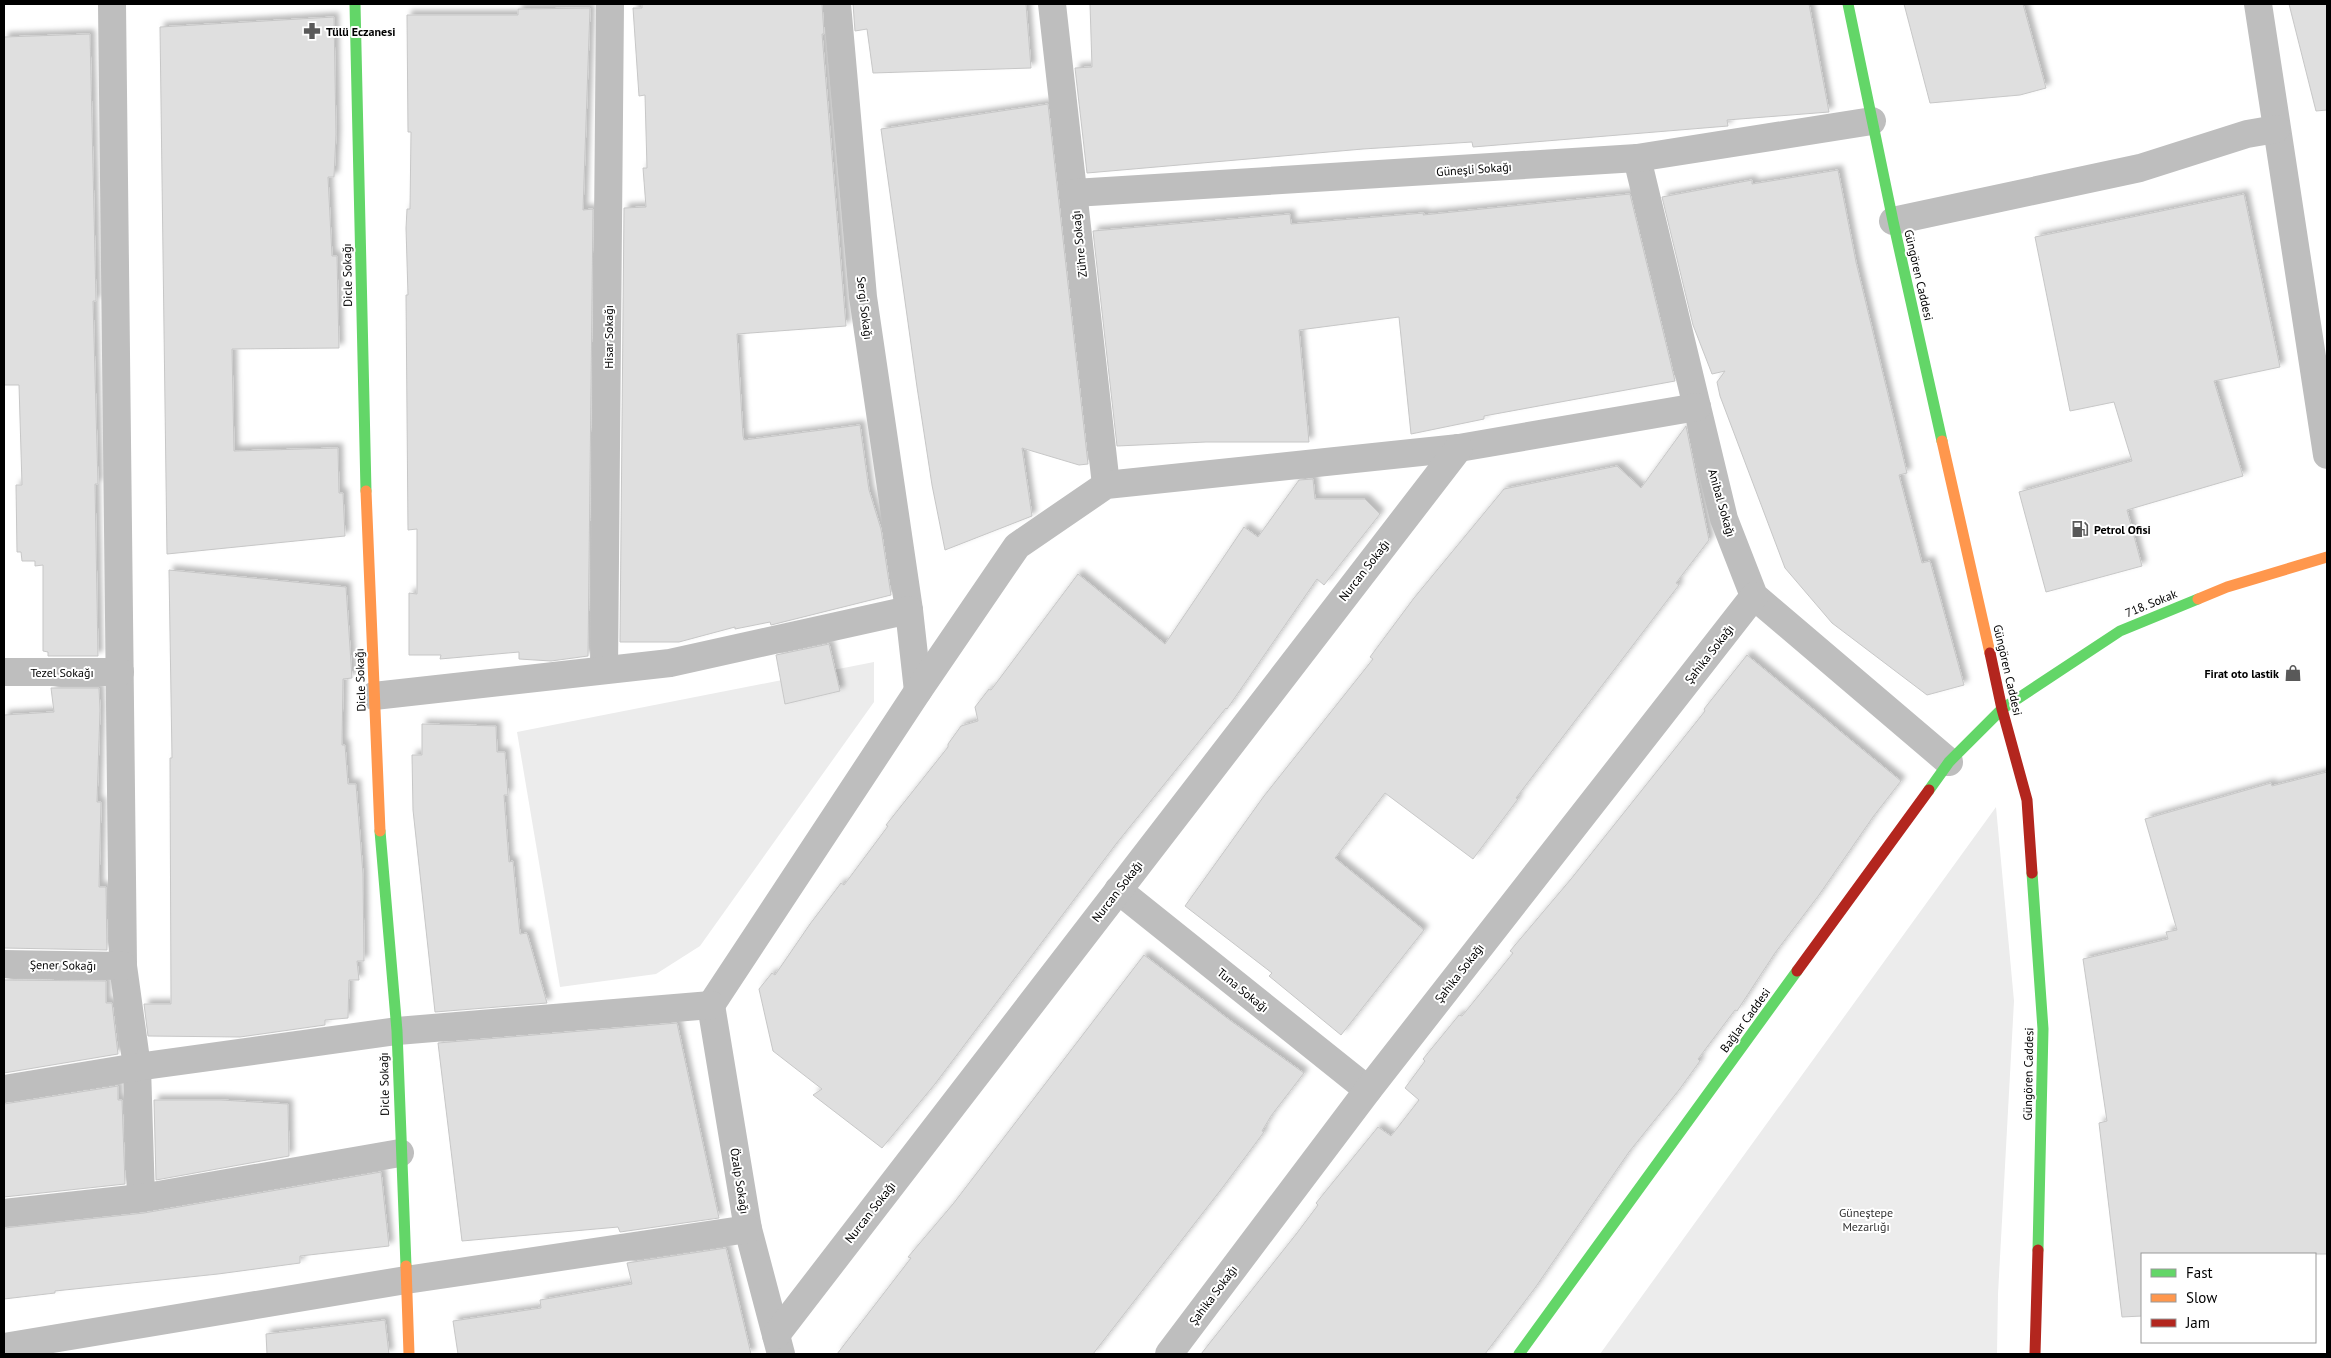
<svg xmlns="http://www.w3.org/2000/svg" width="2331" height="1358" viewBox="0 0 2331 1358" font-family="'PT Sans',sans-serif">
<defs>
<filter id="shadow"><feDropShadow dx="4.5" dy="-4.5" stdDeviation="2.5" flood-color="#0004"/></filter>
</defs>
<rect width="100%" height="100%" fill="#fff"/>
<g fill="#ececec">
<path d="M 874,662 L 874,702 L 700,946 L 656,974 L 560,987 L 517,732 Z"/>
<path d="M 1996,807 L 2014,1001 L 1998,1294 L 1997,1354 L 1600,1354 Z"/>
</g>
<g fill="#dfdfdf" stroke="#c7c7c7" filter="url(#shadow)">
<path d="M 642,4 L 822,4 L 824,34 L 822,34 L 846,326 L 737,334 L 743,436 L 744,440 L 860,425 L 869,490 L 881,529 L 891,595 L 771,625 L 770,622 L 735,629 L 735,627 L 679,642 L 620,642 L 624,208 L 646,207 L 643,168 L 647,168 L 645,95 L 639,96 L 633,8 L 642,8 Z"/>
<path d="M 853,4 L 1026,4 L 1031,68 L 873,73 L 867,29 L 855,31 Z"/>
<path d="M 1090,4 L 1809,4 L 1829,112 L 1727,120 L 1728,126 L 1473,147 L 1472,142 L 1363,149 L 1087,173 L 1075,68 L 1092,67 Z"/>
<path d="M 1904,4 L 2023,4 L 2046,88 L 2020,95 L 1930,103 Z"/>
<path d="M 2289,4 L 2327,4 L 2327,110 L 2316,111 Z"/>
<path d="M 590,8 L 583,210 L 593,209 L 588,656 L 551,661 L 519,659 L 519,652 L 440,659 L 441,655 L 409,655 L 409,593 L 417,594 L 417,529 L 408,530 L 406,295 L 408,295 L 406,228 L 407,209 L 410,209 L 411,132 L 408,132 L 407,15 L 518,15 L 518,9 Z"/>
<path d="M 334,17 L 336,134 L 334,177 L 328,177 L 332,256 L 337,256 L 339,348 L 232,349 L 234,451 L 338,448 L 339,493 L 343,493 L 345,536 L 167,554 L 160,27 Z"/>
<path d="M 90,34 L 96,301 L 93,301 L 98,484 L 95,484 L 98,656 L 48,656 L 48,652 L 43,651 L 43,565 L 35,566 L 35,561 L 22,561 L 21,552 L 17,552 L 16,485 L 22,485 L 19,385 L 4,385 L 4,37 Z"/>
<path d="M 1048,104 L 1088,464 L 1079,465 L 1022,448 L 1032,516 L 945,550 L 932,485 L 917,387 L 881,129 Z"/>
<path d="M 1838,170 L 1856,262 L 1907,473 L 1899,475 L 1922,563 L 1930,561 L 1964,685 L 1927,695 L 1832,623 L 1785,568 L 1720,396 L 1717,382 L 1725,371 L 1712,374 L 1693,325 L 1662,197 L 1752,180 L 1752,184 Z"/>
<path d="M 1630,194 L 1675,381 L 1484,416 L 1484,419 L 1411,434 L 1399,317 L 1299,330 L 1309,442 L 1206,442 L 1117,446 L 1093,231 L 1290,214 L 1291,224 L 1424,213 L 1423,215 Z"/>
<path d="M 2244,194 L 2280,367 L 2214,381 L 2243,476 L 2127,510 L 2142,566 L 2046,592 L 2019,492 L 2132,461 L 2114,402 L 2070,411 L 2035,237 Z"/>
<path d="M 1686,426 L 1709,540 L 1676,583 L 1679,585 L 1516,798 L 1518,799 L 1473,859 L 1385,793 L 1335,858 L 1424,930 L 1341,1035 L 1269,976 L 1272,973 L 1185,906 L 1264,796 L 1373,659 L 1370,657 L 1414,598 L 1504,489 L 1617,466 L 1641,488 Z"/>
<path d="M 1313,479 L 1315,499 L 1365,499 L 1380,514 L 1324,585 L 1317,579 L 1227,709 L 1226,708 L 1116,844 L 935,1084 L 882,1148 L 813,1095 L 822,1089 L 773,1051 L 759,989 L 772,973 L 775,975 L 810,924 L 841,883 L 844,885 L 888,826 L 886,825 L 948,747 L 948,744 L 961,726 L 978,721 L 975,707 L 989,689 L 991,690 L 1078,574 L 1165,644 L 1244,527 L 1258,537 L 1299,480 Z"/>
<path d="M 169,570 L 346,587 L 352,678 L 343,679 L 342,745 L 345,745 L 348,784 L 356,784 L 363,874 L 364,961 L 357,961 L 359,980 L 349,980 L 348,1018 L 325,1020 L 325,1025 L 240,1037 L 148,1036 L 144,1004 L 171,1004 L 170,758 L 172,758 Z"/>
<path d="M 829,644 L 840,691 L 785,704 L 776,655 Z"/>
<path d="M 1747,655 L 1901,781 L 1873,817 L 1819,895 L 1775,953 L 1737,1011 L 1735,1010 L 1698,1059 L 1700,1061 L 1679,1090 L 1629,1152 L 1535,1288 L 1485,1354 L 1201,1354 L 1297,1233 L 1318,1205 L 1316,1203 L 1378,1127 L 1391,1136 L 1419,1100 L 1405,1088 L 1425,1061 L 1423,1059 L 1459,1015 L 1462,1016 L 1513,953 L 1510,951 L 1571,879 L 1705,711 L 1704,709 Z"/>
<path d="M 51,688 L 99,688 L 100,710 L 97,802 L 101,802 L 99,887 L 106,887 L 107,950 L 4,948 L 4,715 L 54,712 Z"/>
<path d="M 422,724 L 496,726 L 497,752 L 505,752 L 508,795 L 504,795 L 509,862 L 513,861 L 520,934 L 527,933 L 547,1003 L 435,1012 L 413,810 L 412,755 L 422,755 Z"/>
<path d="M 2327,772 L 2327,1254 L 2142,1254 L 2142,1316 L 2122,1317 L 2099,1123 L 2107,1121 L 2083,959 L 2168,939 L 2166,932 L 2177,930 L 2145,819 L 2271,783 L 2272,786 Z"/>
<path d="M 1144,955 L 1231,1021 L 1304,1073 L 1271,1116 L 1262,1131 L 1264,1132 L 1223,1187 L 1093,1354 L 837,1354 L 911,1258 L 908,1257 L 953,1204 Z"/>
<path d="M 4,980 L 106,981 L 106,1003 L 112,1003 L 118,1054 L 4,1073 Z"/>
<path d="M 677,1023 L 719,1218 L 620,1232 L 618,1227 L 462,1241 L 438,1043 Z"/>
<path d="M 118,1086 L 118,1100 L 122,1100 L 125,1184 L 4,1197 L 4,1104 Z"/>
<path d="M 154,1100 L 221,1100 L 288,1104 L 289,1156 L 156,1180 Z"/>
<path d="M 381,1172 L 389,1246 L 300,1256 L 300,1263 L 218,1274 L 55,1291 L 55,1293 L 4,1299 L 4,1228 L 144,1213 Z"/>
<path d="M 726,1248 L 751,1354 L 458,1354 L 453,1321 L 541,1308 L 540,1300 L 632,1284 L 627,1263 Z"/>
<path d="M 385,1320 L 389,1354 L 267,1354 L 266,1334 Z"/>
</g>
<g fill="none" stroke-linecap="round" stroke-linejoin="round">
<g stroke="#bebebe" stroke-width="28">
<path d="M 112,4 L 123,966 L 137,1067 L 141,1198"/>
<path d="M 837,4 L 863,297 L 909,610"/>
<path d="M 1052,4 L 1106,485"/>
<path d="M 2258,4 L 2327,455"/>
<path d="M 1637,158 L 1724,519 L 1754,596 L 1949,762"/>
<path d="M 1074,193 L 1637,158 L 1872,121"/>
<path d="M 1893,221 L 2140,168 L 2247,134 L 2276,129"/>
<path d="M 604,670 L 610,4"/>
<path d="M 4,672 L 120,672"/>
<path d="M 374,696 L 670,663 L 909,610 L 918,691"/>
<path d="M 1118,890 L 1368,1090"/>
<path d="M 4,964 L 123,966"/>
<path d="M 711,1005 L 918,691 L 1017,546 L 1106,485 L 1459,448 L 1697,407"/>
<path d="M 711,1005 L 748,1229 L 781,1354"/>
<path d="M 4,1089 L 137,1067 L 397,1031 L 711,1005"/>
<path d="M 4,1213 L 141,1198 L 400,1153"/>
<path d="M 776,1335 L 1459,448"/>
<path d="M 4,1347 L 406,1280 L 748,1229"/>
<path d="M 1169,1354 L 1368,1090 L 1754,596"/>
</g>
<g stroke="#63d668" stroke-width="11">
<path d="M 355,4 L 366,491"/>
<path d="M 1848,4 L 1893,221 L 1942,441"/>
<path d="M 1929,790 L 1949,762 L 2002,709 L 2120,631 L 2198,599"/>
<path d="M 380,831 L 397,1031 L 406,1266"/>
<path d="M 2032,873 L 2043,1029 L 2038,1250"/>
<path d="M 1519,1354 L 1797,971"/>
</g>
<g stroke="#ff974d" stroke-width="11">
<path d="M 1942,441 L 1990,653"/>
<path d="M 366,491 L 380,831"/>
<path d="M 2198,599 L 2227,587 L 2327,557"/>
<path d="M 406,1266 L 409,1354"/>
</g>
<g stroke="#b3261e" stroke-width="11">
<path d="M 1990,653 L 2002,709 L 2027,800 L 2032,873"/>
<path d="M 1797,971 L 1929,790"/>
<path d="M 2035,1354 L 2038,1250"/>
</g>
</g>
<defs>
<g id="pharmacy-bare" transform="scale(1.35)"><path d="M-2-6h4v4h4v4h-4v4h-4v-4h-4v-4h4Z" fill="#595959" stroke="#fff" stroke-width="2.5" paint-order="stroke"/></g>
<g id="fuel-bare" transform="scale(1.35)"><path d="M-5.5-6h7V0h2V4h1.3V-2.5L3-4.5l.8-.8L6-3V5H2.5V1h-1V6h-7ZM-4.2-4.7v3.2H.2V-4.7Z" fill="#595959" stroke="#fff" stroke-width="2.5" paint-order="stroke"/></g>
<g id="shop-bare" transform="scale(1.35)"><path d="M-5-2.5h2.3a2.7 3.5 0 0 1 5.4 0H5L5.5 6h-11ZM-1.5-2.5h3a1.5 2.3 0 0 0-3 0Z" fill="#595959" stroke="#fff" stroke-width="2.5" paint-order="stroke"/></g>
</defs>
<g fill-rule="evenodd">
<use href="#pharmacy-bare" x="312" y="31"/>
<use href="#fuel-bare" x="2080" y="529"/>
<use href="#shop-bare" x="2293" y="673"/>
</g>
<g text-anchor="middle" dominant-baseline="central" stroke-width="4" stroke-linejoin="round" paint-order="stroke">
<g font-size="12" font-weight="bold" fill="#000" stroke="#fff" text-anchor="start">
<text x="326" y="31">Tülü Eczanesi</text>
<text x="2094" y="529">Petrol Ofisi</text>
<text x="2279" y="673" text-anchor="end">Firat oto lastik</text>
</g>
<g font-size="12" fill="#000" stroke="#fff">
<text transform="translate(1474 169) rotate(-4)">Güneşli Sokağı</text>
<text transform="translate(1079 244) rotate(-96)">Zühre Sokağı</text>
<text transform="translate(347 275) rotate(-91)">Dicle Sokağı</text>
<text transform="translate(1919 275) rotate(77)">Güngören Caddesi</text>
<text transform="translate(865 308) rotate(83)">Sergi Sokağı</text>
<text transform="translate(608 337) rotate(-90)">Hisar Sokağı</text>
<text transform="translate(1722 503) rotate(74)">Anibal Sokağı</text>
<text transform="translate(1364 570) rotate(-52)">Nurcan Sokağı</text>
<text transform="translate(2151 603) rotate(-22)">718. Sokak</text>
<text transform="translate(1709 654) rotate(-52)">Şahika Sokağı</text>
<text transform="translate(2008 670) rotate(77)">Güngören Caddesi</text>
<text x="62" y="672">Tezel Sokağı</text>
<text transform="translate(360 680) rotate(-92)">Dicle Sokağı</text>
<text transform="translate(1117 891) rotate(-52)">Nurcan Sokağı</text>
<text transform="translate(63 965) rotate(1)">Şener Sokağı</text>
<text transform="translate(1459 973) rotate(-52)">Şahika Sokağı</text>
<text transform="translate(1243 990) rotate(39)">Tuna Sokağı</text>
<text transform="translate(1745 1020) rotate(-54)">Bağlar Caddesi</text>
<text transform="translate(2028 1074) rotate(-89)">Güngören Caddesi</text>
<text transform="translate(384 1084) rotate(-91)">Dicle Sokağı</text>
<text transform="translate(740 1181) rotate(81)">Özalp Sokağı</text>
<text transform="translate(870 1212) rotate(-52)">Nurcan Sokağı</text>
<text transform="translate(1213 1295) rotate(-53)">Şahika Sokağı</text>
</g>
<g font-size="12" fill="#333" stroke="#fff">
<text x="1866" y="1212">Güneştepe<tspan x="1866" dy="14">Mezarlığı</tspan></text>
</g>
</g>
<rect width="2331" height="1358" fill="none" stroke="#000000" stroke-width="10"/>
<rect x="2141" y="1253" width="175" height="90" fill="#ffffff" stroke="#999999"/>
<rect x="2151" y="1269" width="25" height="8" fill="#63d668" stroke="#999999"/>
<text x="2186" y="1278" font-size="15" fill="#000000">Fast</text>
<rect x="2151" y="1294" width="25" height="8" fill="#ff974d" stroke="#999999"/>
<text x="2186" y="1303" font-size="15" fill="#000000">Slow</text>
<rect x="2151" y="1319" width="25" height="8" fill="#b3261e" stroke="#999999"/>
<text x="2186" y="1328" font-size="15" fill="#000000">Jam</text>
</svg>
